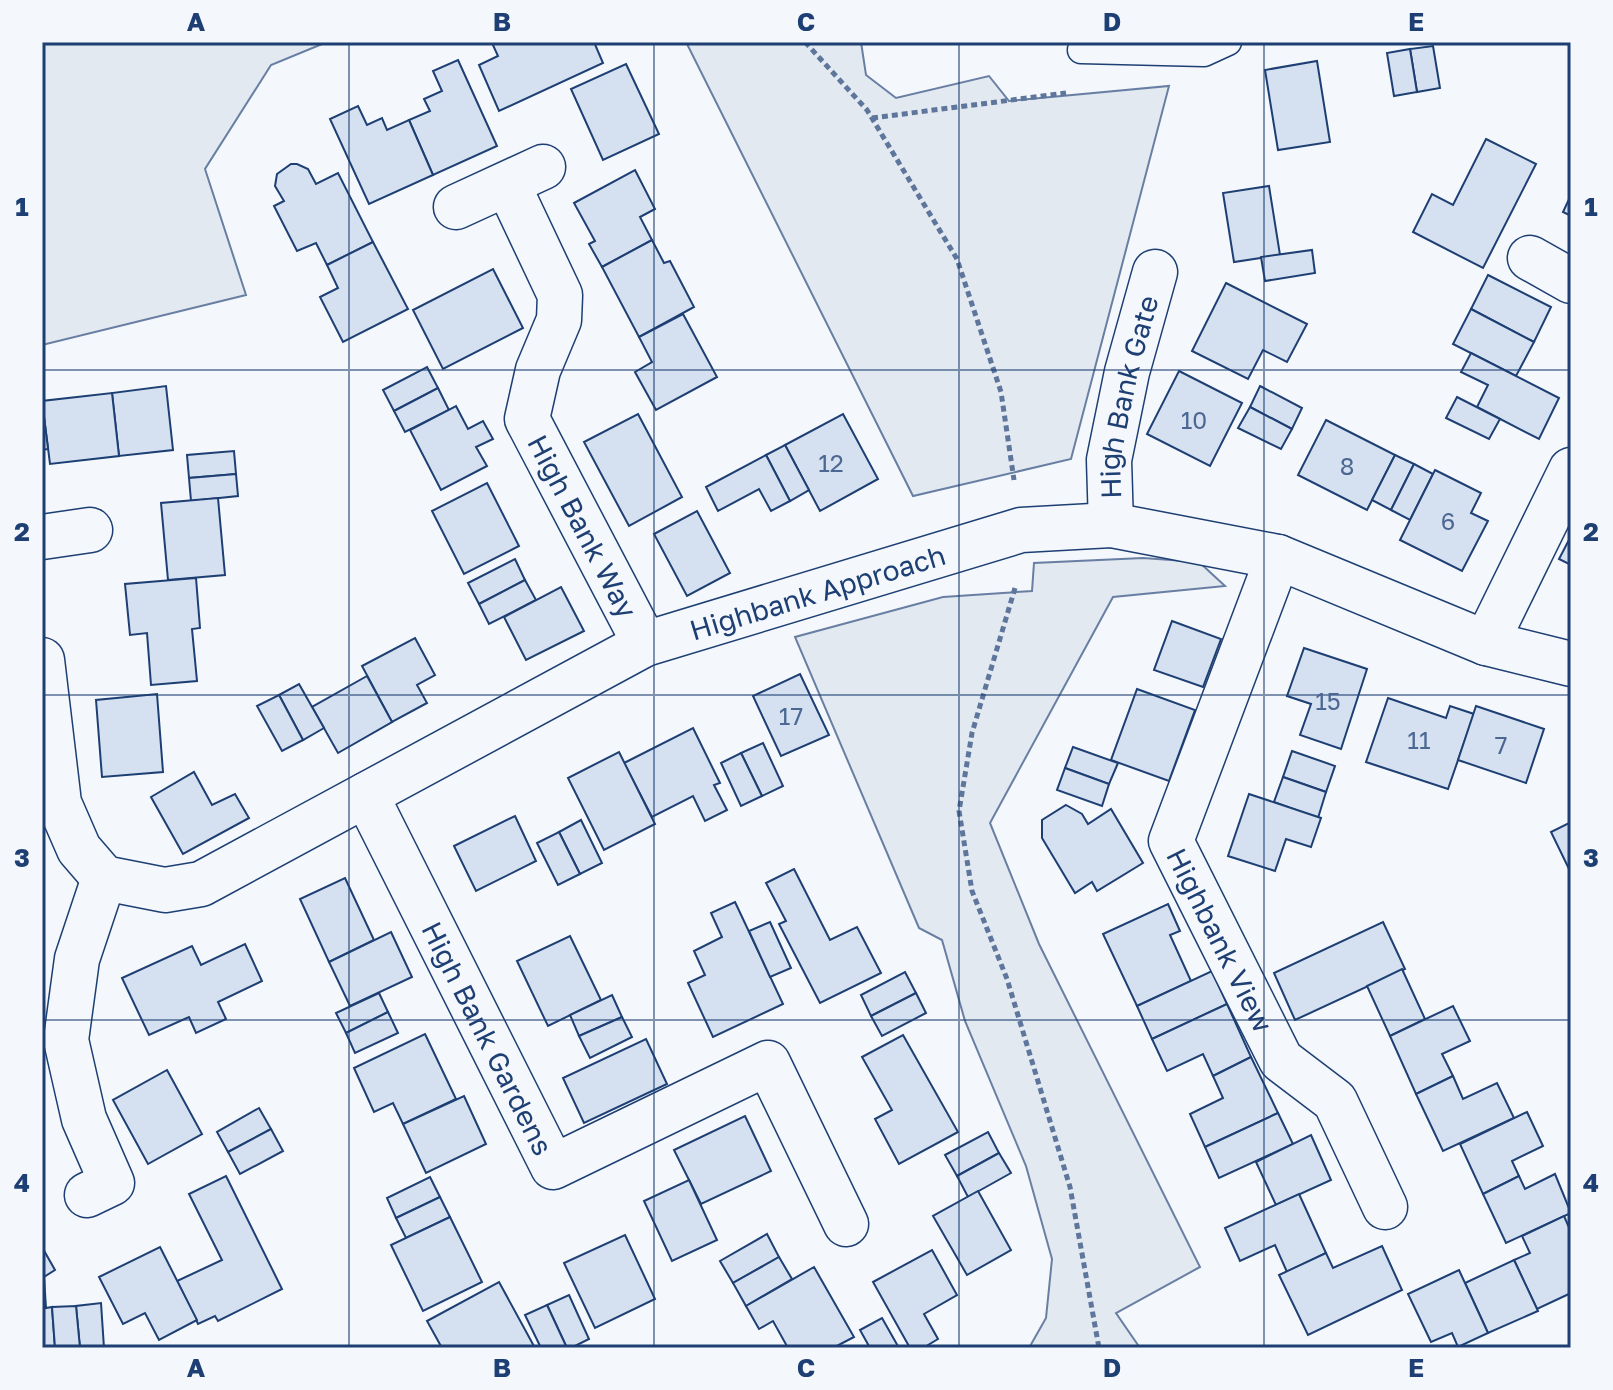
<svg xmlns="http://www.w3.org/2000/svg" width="1613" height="1390" viewBox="0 0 1613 1390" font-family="'Golos Text',sans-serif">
<rect width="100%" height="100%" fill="#f4f7fb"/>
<g fill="#e3e9f0" stroke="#687fa3" stroke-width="2">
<path d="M 42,42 L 327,42 L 271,65 L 205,169 L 246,295 L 42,345 Z"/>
<path d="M 686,42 L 861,42 L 866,75 L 896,98 L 989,76 L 1009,101 L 1169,86 L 1071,459 L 913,496 Z"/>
<path d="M 1143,558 L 1199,562 L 1225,586 L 1113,597 L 990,823 L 1039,944 L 1200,1267 L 1116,1313 L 1140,1348 L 1029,1348 L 1046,1318 L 1052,1259 L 1026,1166 L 965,1021 L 942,940 L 919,928 L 795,637 L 943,597 L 1032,591 L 1034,563 Z"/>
</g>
<g fill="#d5e0f0" stroke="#1d3f73" stroke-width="2">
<path d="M 494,42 L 594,42 L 603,63 L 499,111 L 479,65 L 498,56 L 492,43 Z"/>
<path d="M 1433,46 L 1440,88 L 1417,92 L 1410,49 Z"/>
<path d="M 1410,49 L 1417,92 L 1394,96 L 1387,53 Z"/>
<path d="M 458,60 L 497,146 L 433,175 L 409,120 L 430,111 L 424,99 L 442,91 L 433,71 Z"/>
<path d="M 1317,61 L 1330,142 L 1278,150 L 1265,70 Z"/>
<path d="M 626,64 L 659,134 L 603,160 L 571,89 Z"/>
<path d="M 358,106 L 367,125 L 382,118 L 387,130 L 409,120 L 433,175 L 369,204 L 330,119 Z"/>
<path d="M 1486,139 L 1536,164 L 1483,268 L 1413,232 L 1432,194 L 1453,205 Z"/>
<path d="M 291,164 L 297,164 L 308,169 L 316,184 L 338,173 L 373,242 L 327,265 L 316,243 L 297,251 L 274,206 L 284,201 L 275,186 L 277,174 Z"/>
<path d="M 635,170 L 655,209 L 640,217 L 652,240 L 602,267 L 589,244 L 595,241 L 574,203 Z"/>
<path d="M 1269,186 L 1280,255 L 1234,262 L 1223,193 Z"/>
<path d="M 1571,195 L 1571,216 L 1563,212 Z"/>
<path d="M 652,240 L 664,263 L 670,261 L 694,307 L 639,337 L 602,267 Z"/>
<path d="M 373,242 L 408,309 L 343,342 L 320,297 L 338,288 L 327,265 Z"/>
<path d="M 1312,250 L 1315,273 L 1265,281 L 1261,257 Z"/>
<path d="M 493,269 L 523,328 L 443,369 L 413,310 Z"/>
<path d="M 1488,275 L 1551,307 L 1534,342 L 1471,309 Z"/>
<path d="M 1226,283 L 1307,324 L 1287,362 L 1263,350 L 1248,379 L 1192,351 Z"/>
<path d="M 1471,309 L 1534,342 L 1516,376 L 1453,344 Z"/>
<path d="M 683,314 L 717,377 L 656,410 L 635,372 L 652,362 L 639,337 Z"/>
<path d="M 1471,353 L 1559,398 L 1539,439 L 1477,407 L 1488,385 L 1461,372 Z"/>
<path d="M 427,367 L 438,388 L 394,411 L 383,390 Z"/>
<path d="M 1179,371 L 1242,403 L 1210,466 L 1147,434 Z"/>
<path d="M 166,386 L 173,450 L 119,456 L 112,393 Z"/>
<path d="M 1260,386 L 1302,408 L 1292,429 L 1250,407 Z"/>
<path d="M 438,388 L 449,410 L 405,432 L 394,411 Z"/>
<path d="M 112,393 L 119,456 L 50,464 L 42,401 Z"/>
<path d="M 1457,397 L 1500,419 L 1489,439 L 1446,418 Z"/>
<path d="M 42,401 L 48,449 L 42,450 Z"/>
<path d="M 456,406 L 468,429 L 483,421 L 493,439 L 476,447 L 487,466 L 441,490 L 410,430 Z"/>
<path d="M 1250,407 L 1292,429 L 1281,449 L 1238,428 Z"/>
<path d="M 638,414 L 682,497 L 629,526 L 584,442 Z"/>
<path d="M 843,414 L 878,479 L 820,511 L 785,445 Z"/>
<path d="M 1326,420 L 1395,455 L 1367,510 L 1298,475 Z"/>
<path d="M 785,445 L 809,490 L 790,501 L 766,455 Z"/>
<path d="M 234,451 L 236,474 L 189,478 L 187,455 Z"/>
<path d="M 766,455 L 790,501 L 771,511 L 759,489 L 718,511 L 706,487 Z"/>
<path d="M 1395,455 L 1414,464 L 1391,510 L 1372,500 Z"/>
<path d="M 1414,464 L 1433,474 L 1410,520 L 1391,510 Z"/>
<path d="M 1435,470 L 1481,493 L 1471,513 L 1488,521 L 1462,571 L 1400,540 Z"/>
<path d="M 236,474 L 238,496 L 191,501 L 189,478 Z"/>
<path d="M 487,483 L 519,546 L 464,574 L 432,511 Z"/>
<path d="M 218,498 L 225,575 L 168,580 L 161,503 Z"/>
<path d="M 697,511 L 730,573 L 687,596 L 654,534 Z"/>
<path d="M 1571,536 L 1571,565 L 1559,559 Z"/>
<path d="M 515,559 L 525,580 L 479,604 L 468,583 Z"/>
<path d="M 196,578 L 200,628 L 192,629 L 197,681 L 151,685 L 147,633 L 130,635 L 125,584 Z"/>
<path d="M 525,580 L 536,600 L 489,624 L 479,604 Z"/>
<path d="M 561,587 L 584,631 L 526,660 L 504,617 Z"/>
<path d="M 1172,621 L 1221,639 L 1203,687 L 1154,670 Z"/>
<path d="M 415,638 L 435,675 L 417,685 L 427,703 L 392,722 L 362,666 Z"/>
<path d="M 1304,648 L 1367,669 L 1341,749 L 1300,735 L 1311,704 L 1287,696 Z"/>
<path d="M 800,674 L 829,735 L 781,756 L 753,696 Z"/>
<path d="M 367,676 L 392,722 L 338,753 L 312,707 Z"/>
<path d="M 299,684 L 324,728 L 303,740 L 279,695 Z"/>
<path d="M 1137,689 L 1195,710 L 1169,781 L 1111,760 Z"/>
<path d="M 157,694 L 163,772 L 102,777 L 96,700 Z"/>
<path d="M 279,695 L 303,740 L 282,751 L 257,706 Z"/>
<path d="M 1388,698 L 1446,718 L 1450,706 L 1474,714 L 1448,789 L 1366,762 Z"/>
<path d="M 1476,706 L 1544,729 L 1526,783 L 1458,760 Z"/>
<path d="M 693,728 L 720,783 L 714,785 L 727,810 L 705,821 L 693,796 L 652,817 L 624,763 Z"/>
<path d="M 763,743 L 783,786 L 762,796 L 741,753 Z"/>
<path d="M 1073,747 L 1118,763 L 1109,784 L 1065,768 Z"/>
<path d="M 1292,751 L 1335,766 L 1326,792 L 1283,777 Z"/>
<path d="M 619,752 L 655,824 L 604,850 L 568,778 Z"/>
<path d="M 741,753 L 762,796 L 741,806 L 721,763 Z"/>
<path d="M 1065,768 L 1109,784 L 1102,806 L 1057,790 Z"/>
<path d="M 194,772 L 212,805 L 235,794 L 249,818 L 183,854 L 151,797 Z"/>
<path d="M 1283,777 L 1326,792 L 1318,818 L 1274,802 Z"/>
<path d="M 1249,794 L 1321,818 L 1311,847 L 1286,839 L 1275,871 L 1228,856 Z"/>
<path d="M 1066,805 L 1082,814 L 1088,824 L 1111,809 L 1143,863 L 1097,891 L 1092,882 L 1075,893 L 1042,838 L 1042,820 Z"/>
<path d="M 515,816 L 536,861 L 476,891 L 454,846 Z"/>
<path d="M 581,820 L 602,863 L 580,874 L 559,832 Z"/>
<path d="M 1571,822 L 1571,873 L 1551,832 Z"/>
<path d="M 559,832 L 580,874 L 558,885 L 537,843 Z"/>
<path d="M 794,869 L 830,940 L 857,927 L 881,973 L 820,1003 L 779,924 L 786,921 L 766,883 Z"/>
<path d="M 345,878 L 374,940 L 329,962 L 300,899 Z"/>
<path d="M 735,902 L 783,1004 L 713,1037 L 688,983 L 705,975 L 694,951 L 722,937 L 711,913 Z"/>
<path d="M 1168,904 L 1180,931 L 1170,935 L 1191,981 L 1137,1006 L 1103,934 Z"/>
<path d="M 770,922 L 791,968 L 770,977 L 749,931 Z"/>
<path d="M 1383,922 L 1405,969 L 1295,1020 L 1274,973 Z"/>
<path d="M 391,932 L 412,977 L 350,1006 L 329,962 Z"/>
<path d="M 570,936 L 601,1000 L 548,1026 L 517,961 Z"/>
<path d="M 245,944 L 262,981 L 218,1002 L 226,1019 L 196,1033 L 189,1017 L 149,1035 L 122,978 L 192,946 L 201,965 Z"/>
<path d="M 1402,969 L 1425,1019 L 1390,1036 L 1367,986 Z"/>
<path d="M 1212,971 L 1227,1004 L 1152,1039 L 1137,1006 Z"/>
<path d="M 905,972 L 916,993 L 871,1016 L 861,995 Z"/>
<path d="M 379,993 L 388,1012 L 346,1033 L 336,1013 Z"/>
<path d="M 916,993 L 926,1013 L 882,1036 L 871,1016 Z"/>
<path d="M 612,995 L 622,1017 L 579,1036 L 570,1015 Z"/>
<path d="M 1227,1004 L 1251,1057 L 1213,1076 L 1203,1054 L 1167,1071 L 1152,1039 Z"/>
<path d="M 1453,1006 L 1470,1041 L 1442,1054 L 1453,1076 L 1416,1094 L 1390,1036 Z"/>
<path d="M 388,1012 L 398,1033 L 355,1053 L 346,1033 Z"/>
<path d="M 622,1017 L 632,1037 L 590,1058 L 579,1036 Z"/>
<path d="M 425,1034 L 456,1099 L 403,1124 L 393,1103 L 374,1112 L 354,1068 Z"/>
<path d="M 903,1035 L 958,1132 L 899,1164 L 875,1119 L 892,1110 L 862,1057 Z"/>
<path d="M 646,1039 L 667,1084 L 584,1123 L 563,1078 Z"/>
<path d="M 1251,1057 L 1278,1113 L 1205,1147 L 1190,1114 L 1223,1098 L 1213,1076 Z"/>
<path d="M 167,1070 L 202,1134 L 148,1164 L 113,1100 Z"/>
<path d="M 1453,1076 L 1463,1099 L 1497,1083 L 1514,1118 L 1443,1151 L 1416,1094 Z"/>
<path d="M 464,1096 L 486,1144 L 426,1173 L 403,1124 Z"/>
<path d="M 259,1108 L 271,1129 L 228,1152 L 217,1132 Z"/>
<path d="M 1527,1112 L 1543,1146 L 1512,1161 L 1519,1176 L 1483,1194 L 1460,1144 Z"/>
<path d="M 1278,1113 L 1293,1144 L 1219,1178 L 1205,1147 Z"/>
<path d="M 745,1116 L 771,1171 L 701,1204 L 674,1150 Z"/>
<path d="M 271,1129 L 283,1151 L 240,1174 L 228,1152 Z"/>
<path d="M 988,1132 L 999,1153 L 957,1176 L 945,1155 Z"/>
<path d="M 1311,1135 L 1331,1180 L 1276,1205 L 1256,1162 Z"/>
<path d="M 999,1153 L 1011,1173 L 968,1197 L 957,1176 Z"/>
<path d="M 1555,1174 L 1571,1213 L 1506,1243 L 1483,1194 L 1519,1176 L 1525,1189 Z"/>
<path d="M 226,1176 L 282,1289 L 218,1321 L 215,1316 L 198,1324 L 177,1281 L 222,1260 L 189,1194 Z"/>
<path d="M 430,1177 L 440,1197 L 396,1218 L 387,1198 Z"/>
<path d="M 689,1180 L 717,1240 L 672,1261 L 644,1201 Z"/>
<path d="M 978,1191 L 1011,1250 L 967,1275 L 933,1216 Z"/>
<path d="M 1299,1194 L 1326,1253 L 1287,1272 L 1275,1245 L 1240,1261 L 1225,1228 Z"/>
<path d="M 440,1197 L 450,1217 L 406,1238 L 396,1218 Z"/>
<path d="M 1564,1216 L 1571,1232 L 1571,1293 L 1537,1309 L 1514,1260 L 1530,1253 L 1522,1236 Z"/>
<path d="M 450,1217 L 482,1282 L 423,1311 L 391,1245 Z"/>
<path d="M 767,1234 L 779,1257 L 733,1283 L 720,1261 Z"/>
<path d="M 625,1235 L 655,1299 L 595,1328 L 564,1263 Z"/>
<path d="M 1382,1246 L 1402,1290 L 1308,1335 L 1279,1275 L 1326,1253 L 1333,1268 Z"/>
<path d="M 42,1247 L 55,1270 L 44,1277 L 46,1308 L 52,1307 L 55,1348 L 42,1348 Z"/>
<path d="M 160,1247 L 197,1320 L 159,1340 L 145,1313 L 123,1324 L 99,1277 Z"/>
<path d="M 932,1250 L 957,1295 L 924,1314 L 938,1339 L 923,1348 L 910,1348 L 873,1282 Z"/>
<path d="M 779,1257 L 792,1279 L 746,1306 L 733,1283 Z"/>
<path d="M 1514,1260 L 1538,1311 L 1488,1333 L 1465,1283 Z"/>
<path d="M 814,1267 L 854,1337 L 833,1348 L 788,1348 L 773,1321 L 759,1329 L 746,1306 Z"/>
<path d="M 1459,1270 L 1488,1333 L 1458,1347 L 1452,1333 L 1431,1342 L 1408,1294 Z"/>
<path d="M 499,1282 L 535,1348 L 442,1348 L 427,1321 Z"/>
<path d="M 569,1295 L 589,1339 L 571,1348 L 567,1348 L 547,1305 Z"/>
<path d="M 101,1303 L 104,1348 L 80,1348 L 76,1306 Z"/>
<path d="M 547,1305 L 567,1348 L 541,1348 L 525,1315 Z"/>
<path d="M 76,1306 L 80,1348 L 55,1348 L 52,1307 Z"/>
<path d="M 882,1318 L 899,1348 L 870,1348 L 860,1330 Z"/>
</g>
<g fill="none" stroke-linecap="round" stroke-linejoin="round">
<g stroke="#1d3f73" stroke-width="29">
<path id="service" d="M 1081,50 L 1204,53 L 1228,42"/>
</g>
<g stroke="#1d3f73" stroke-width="47">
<g id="minor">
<path id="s1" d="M 508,185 L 560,295 L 559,320 L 538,370 L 527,419 L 645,644"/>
<path d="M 456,207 L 543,167"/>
<path d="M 1530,258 L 1571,281"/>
<path id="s2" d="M 1111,525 L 1109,460 L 1127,372 L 1155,272"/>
<path d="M 42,537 L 90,530"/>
<path id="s3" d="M 1278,557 L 1171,841 L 1281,1060 L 1335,1101 L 1385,1207"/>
<path d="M 1486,643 L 1571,470"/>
<path id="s4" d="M 42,660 L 59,803 L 79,849 L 104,878 L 165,890 L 201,884 L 645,644 L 1021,530 L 1111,525 L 1278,557 L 1486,643 L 1571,664"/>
<path id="s5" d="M 366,795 L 553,1167 L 768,1063 L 846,1224"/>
<path d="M 87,1195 L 112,1183 L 84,1119 L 66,1040 L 77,959 L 104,878"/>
</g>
</g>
<g stroke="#5e769c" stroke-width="5" stroke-dasharray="6 4" stroke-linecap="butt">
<path d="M 805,42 L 867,110 L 957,259 L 1001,392 L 1014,480"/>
<path d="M 872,118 L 1066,93"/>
<path d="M 1015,588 L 972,733 L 959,811 L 972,891 L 1007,979 L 1070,1187 L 1099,1348"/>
</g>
<use href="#service" stroke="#f4f7fb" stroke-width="26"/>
<use href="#minor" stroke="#f4f7fb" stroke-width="44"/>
</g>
<path fill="none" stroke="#1d3f73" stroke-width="2" stroke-opacity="0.55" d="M 349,42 L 349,1348M 654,42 L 654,1348M 959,42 L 959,1348M 1264,42 L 1264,1348M 42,370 L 1571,370M 42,695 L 1571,695M 42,1020 L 1571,1020"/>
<g text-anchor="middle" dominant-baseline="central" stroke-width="6" stroke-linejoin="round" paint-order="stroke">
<g font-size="24" fill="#4b6792">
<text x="1194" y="419">10</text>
<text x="831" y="462">12</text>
<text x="1347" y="465">8</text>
<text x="1448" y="520">6</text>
<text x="1328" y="700">15</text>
<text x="791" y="715">17</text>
<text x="1419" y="739">11</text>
<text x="1501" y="744">7</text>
</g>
<g font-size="28" fill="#1d3f73" stroke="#f4f7fb">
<text stroke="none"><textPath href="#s2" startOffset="130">High Bank Gate</textPath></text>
<text stroke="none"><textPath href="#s1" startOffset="372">High Bank Way</textPath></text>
<text stroke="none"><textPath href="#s4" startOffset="1016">Highbank Approach</textPath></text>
<text stroke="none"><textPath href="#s3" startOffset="414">Highbank View</textPath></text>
<text stroke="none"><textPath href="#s5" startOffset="272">High Bank Gardens</textPath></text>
</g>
</g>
<rect width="1613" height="1390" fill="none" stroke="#f4f7fb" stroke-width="88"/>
<rect x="44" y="44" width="1525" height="1302" fill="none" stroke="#1d3f73" stroke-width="3"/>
<g font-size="26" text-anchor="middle" font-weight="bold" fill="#1d3f73">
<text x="196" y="31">A</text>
<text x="502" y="31">B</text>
<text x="806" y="31">C</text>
<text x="1112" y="31">D</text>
<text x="1416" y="31">E</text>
<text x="22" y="216">1</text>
<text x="1591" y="216">1</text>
<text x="22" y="541">2</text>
<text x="1591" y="541">2</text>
<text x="22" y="867">3</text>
<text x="1591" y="867">3</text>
<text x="22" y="1192">4</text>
<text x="1591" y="1192">4</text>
<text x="196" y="1377">A</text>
<text x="502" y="1377">B</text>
<text x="806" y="1377">C</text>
<text x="1112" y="1377">D</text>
<text x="1416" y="1377">E</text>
</g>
</svg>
